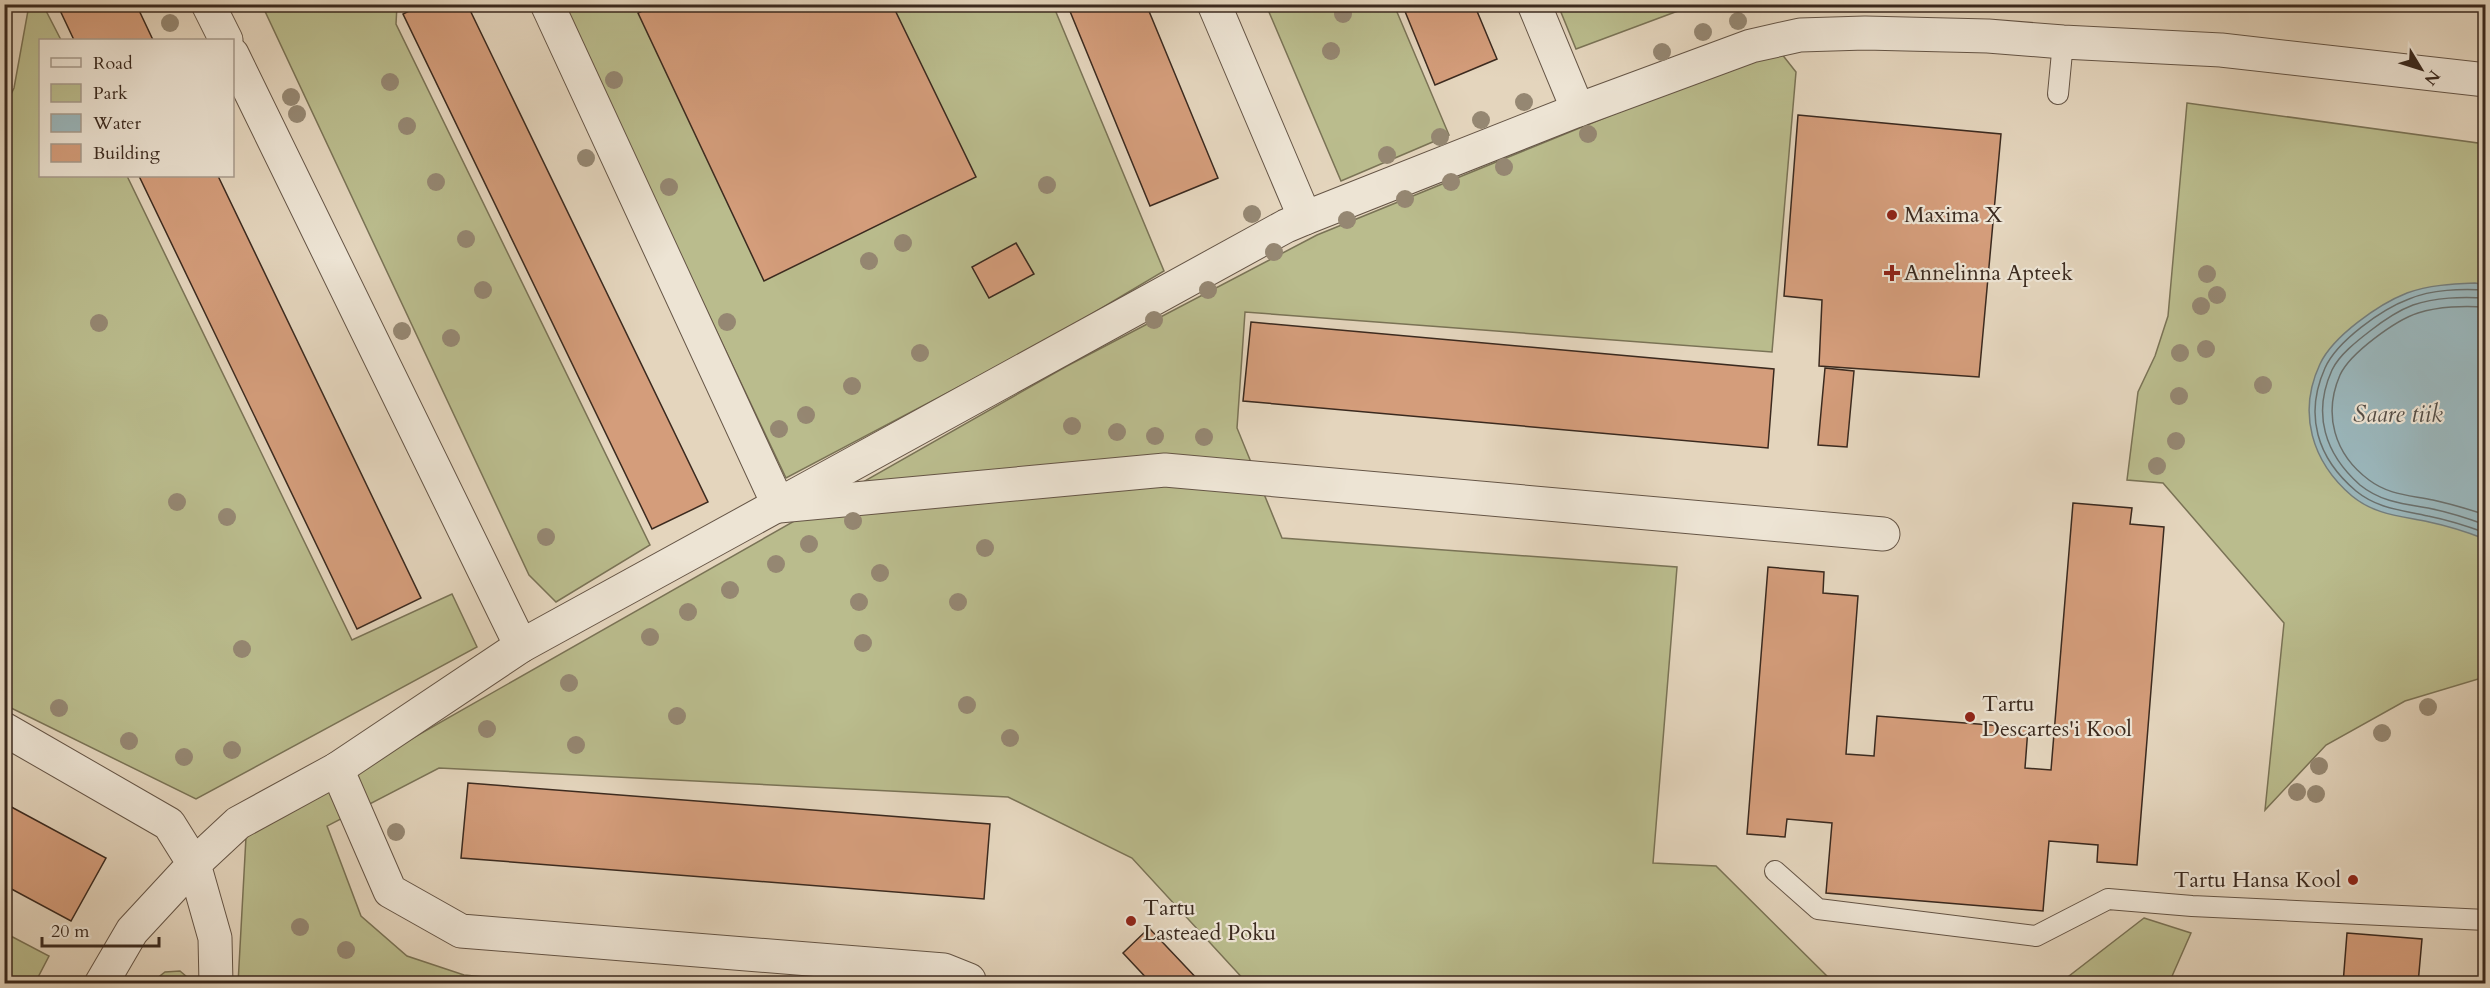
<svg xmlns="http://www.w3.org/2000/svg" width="2490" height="988" viewBox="0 0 2490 988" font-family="Cardo,serif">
<rect width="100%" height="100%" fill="#e4d5bd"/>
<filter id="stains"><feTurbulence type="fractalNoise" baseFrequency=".00333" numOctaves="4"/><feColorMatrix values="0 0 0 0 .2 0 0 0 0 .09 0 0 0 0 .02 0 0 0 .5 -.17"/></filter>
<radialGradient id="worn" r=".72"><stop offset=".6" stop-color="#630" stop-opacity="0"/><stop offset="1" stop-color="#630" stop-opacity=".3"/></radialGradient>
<g fill="#babc8d" stroke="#7a7356" stroke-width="1.5">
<path d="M 268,4 L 397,5 L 396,24 L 650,545 L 556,602 L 529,575 L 263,7 Z"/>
<path d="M 29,5 L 43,5 L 61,40 L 40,40 L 40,176 L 127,176 L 352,640 L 452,594 L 477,647 L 196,799 L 5,705 L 4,219 L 11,216 L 5,197 L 5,107 L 14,88 Z"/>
<path d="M 562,5 L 1053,5 L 1164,271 L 1053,337 L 786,478 Z"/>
<path d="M 1266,5 L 1394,5 L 1449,135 L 1341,181 Z"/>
<path d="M 1558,5 L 1694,5 L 1576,49 Z"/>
<path d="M 1781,53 L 1796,72 L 1772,352 L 1245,312 L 1237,428 L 1282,538 L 1677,567 L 1653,863 L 1716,866 L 1834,983 L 1247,983 L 1132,858 L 1008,797 L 439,768 L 327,826 L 361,916 L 407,956 L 464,975 L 544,983 L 238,984 L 246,837 L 390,751 L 1067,366 L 1317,235 L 1700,79 Z"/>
<path d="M 2187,103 L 2485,144 L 2485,677 L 2405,701 L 2326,745 L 2265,810 L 2284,623 L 2163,483 L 2127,480 L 2138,392 L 2155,356 L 2168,316 Z"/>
<path d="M 2144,918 L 2191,933 L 2169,983 L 2060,983 Z"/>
<path d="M 5,933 L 49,956 L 35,983 L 5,983 Z"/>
<path d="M 180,971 L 194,983 L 151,983 L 165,972 Z"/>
</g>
<path fill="#9ab6bb" stroke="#747e7d" stroke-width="1.5" d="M 2475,283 L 2486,285 L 2485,539 C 2467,532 2448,526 2429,522 C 2401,516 2375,515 2352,496 C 2312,462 2297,413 2320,364 C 2333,336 2379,304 2407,293 C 2429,285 2452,284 2475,283 Z"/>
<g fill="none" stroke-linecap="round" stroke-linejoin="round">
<g stroke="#6a706d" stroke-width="1.5">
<path d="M 2486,290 C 2460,289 2433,289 2409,299 C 2382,309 2337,341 2325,368 C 2304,415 2317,458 2356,491 C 2378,509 2402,510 2428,516 C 2448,520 2467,526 2486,533"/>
<path d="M 2486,298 C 2461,297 2436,297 2413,305 C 2397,311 2384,320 2370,331 C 2357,341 2339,355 2332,370 C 2312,414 2325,454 2360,485 C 2381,502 2404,504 2428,508 C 2448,512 2467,518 2486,525"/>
<path d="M 2486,307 C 2463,306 2440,306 2418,313 C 2396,320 2350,353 2340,375 C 2323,414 2334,454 2369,480 C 2389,495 2409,495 2433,500 C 2451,504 2468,509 2486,515"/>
</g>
</g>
<g fill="#d49d7b" stroke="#3b2a1f" stroke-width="1.5">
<path d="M 57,4 L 136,4 L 153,40 L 74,40 Z"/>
<path d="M 423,4 L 467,4 L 708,502 L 652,529 L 403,14 Z"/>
<path d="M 657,4 L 892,4 L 976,177 L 764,281 L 638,13 Z"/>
<path d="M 1067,4 L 1146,4 L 1218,178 L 1150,206 Z"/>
<path d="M 1402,4 L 1474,4 L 1497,59 L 1435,85 Z"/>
<path d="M 1798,115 L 2001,134 L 1979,377 L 1819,366 L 1822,300 L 1784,296 Z"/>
<path d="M 139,176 L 218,176 L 421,598 L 357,629 Z"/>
<path d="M 1016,243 L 1034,274 L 989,298 L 972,267 Z"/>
<path d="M 1251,322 L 1774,369 L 1768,448 L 1243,401 Z"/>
<path d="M 1825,368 L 1854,371 L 1847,447 L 1818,445 Z"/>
<path d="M 2073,503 L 2132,508 L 2130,524 L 2164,527 L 2137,865 L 2097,862 L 2098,845 L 2049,841 L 2043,911 L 1826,893 L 1832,823 L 1787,819 L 1785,837 L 1747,834 L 1768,567 L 1824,572 L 1823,593 L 1858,596 L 1846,754 L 1874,756 L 1877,716 L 2028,728 L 2025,768 L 2051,770 Z"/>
<path d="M 468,783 L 990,824 L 984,899 L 461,858 Z"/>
<path d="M 4,803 L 106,858 L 71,921 L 4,885 Z"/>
<path d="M 1149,928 L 1202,984 L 1152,984 L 1123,953 Z"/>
<path d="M 2347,933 L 2422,939 L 2418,984 L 2343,984 Z"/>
</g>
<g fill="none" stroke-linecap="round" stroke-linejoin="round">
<g stroke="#655546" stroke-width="22">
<g id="service">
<path d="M 2058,94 L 2063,42"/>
<path d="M 1775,871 L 1818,909 L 2036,936 L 2108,899 L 2192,906 L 2486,920"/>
</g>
</g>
<g stroke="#655546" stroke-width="35">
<g id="minor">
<path d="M 208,4 L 226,40"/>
<path d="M 547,4 L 779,506 L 1165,470 L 1883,534"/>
<path d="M 1214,4 L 1305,218"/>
<path d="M 1534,4 L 1578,110"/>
<path d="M 232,54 L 521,646"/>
<path d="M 4,729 L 169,824 L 194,864 L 132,931 L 101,984"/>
<path d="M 337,769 L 390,891 L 461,931 L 944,970 L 969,980"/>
<path d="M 216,984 L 215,938 L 194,864 L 238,823 L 337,769 L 521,646 L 1286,226 L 1305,218 L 1578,110 L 1751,46 L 1800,35 L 1865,33 L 1988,36 L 2063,42 L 2221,50 L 2486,80"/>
</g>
</g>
<use href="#service" stroke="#ede4d4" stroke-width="20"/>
<use href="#minor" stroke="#ede4d4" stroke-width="33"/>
</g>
<g fill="#958772">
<circle cx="1343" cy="14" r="9"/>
<circle cx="1738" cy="21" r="9"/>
<circle cx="170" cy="23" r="9"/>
<circle cx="1703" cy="32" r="9"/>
<circle cx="1331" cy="51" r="9"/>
<circle cx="1662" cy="52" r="9"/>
<circle cx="614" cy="80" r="9"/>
<circle cx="390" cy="82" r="9"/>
<circle cx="291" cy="97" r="9"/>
<circle cx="1524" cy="102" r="9"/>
<circle cx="297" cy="114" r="9"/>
<circle cx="1481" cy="120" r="9"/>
<circle cx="407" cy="126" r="9"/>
<circle cx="1588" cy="134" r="9"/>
<circle cx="1440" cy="137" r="9"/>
<circle cx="1387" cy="155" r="9"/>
<circle cx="586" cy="158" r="9"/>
<circle cx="1504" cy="167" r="9"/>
<circle cx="436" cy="182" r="9"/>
<circle cx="1451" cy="182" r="9"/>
<circle cx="1047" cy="185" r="9"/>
<circle cx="669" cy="187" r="9"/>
<circle cx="1405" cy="199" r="9"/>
<circle cx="1252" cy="214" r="9"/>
<circle cx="1347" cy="220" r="9"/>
<circle cx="466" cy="239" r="9"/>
<circle cx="903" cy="243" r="9"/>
<circle cx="1274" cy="252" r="9"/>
<circle cx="869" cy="261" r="9"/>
<circle cx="2207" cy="274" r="9"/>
<circle cx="483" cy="290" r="9"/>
<circle cx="1208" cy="290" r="9"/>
<circle cx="2217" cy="295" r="9"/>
<circle cx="2201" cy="306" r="9"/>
<circle cx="1154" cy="320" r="9"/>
<circle cx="727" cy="322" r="9"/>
<circle cx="99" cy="323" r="9"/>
<circle cx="402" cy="331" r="9"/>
<circle cx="451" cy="338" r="9"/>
<circle cx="2206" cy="349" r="9"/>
<circle cx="920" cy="353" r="9"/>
<circle cx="2180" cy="353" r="9"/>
<circle cx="2263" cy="385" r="9"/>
<circle cx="852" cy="386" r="9"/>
<circle cx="2179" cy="396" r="9"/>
<circle cx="806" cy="415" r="9"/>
<circle cx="1072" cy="426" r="9"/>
<circle cx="779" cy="429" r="9"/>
<circle cx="1117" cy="432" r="9"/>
<circle cx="1155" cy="436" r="9"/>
<circle cx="1204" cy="437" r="9"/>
<circle cx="2176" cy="441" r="9"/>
<circle cx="2157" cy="466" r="9"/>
<circle cx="177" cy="502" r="9"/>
<circle cx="227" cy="517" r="9"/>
<circle cx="853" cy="521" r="9"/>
<circle cx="546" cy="537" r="9"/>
<circle cx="809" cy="544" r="9"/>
<circle cx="985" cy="548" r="9"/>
<circle cx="776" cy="564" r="9"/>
<circle cx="880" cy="573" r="9"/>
<circle cx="730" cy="590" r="9"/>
<circle cx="859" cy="602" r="9"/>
<circle cx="958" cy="602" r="9"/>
<circle cx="688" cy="612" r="9"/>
<circle cx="650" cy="637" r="9"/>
<circle cx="863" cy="643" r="9"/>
<circle cx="242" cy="649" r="9"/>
<circle cx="569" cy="683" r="9"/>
<circle cx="967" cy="705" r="9"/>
<circle cx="2428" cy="707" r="9"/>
<circle cx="59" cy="708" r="9"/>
<circle cx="677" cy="716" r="9"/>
<circle cx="487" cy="729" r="9"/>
<circle cx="2382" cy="733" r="9"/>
<circle cx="1010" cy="738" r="9"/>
<circle cx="129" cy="741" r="9"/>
<circle cx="576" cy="745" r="9"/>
<circle cx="232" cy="750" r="9"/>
<circle cx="184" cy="757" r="9"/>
<circle cx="2319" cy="766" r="9"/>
<circle cx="2297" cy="792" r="9"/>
<circle cx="2316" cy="794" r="9"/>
<circle cx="396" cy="832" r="9"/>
<circle cx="300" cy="927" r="9"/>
<circle cx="346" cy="950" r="9"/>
</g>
<g fill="#8f2418" stroke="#ede4d4" stroke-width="2">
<circle cx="1892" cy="215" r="6"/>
<path d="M1889 264h6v6h6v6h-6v6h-6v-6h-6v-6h6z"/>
<circle cx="1970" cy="717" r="6"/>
<circle cx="2353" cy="880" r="6"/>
<circle cx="1131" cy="921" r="6"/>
</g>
<g text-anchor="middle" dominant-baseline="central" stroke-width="4.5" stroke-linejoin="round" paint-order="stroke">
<g font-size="22" fill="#3b2a1f" stroke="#ede4d4" text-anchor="start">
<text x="1904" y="215">Maxima X</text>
<text x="1904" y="273">Annelinna Apteek</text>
<text x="1982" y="704">Tartu<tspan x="1982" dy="25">Descartes'i Kool</tspan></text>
<text x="2341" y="880" text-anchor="end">Tartu Hansa Kool</text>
<text x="1143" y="908">Tartu<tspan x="1143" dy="25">Lasteaed Poku</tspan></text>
</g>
<g font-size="24" font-style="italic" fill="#534d46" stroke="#ede4d4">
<text x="2398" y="414">Saare tiik</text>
</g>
</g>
<rect width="2490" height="988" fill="none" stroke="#e4d5bd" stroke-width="24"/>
<rect x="6" y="6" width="2478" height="976" fill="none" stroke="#3b2a1f" stroke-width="3"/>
<rect x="12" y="12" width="2466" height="964" fill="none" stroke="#3b2a1f" stroke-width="1.5"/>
<rect x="39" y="39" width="195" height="138" fill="#ede4d4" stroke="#a69a8c" stroke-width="1.5"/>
<rect x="51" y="58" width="30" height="9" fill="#ede4d4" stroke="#a69a8c" stroke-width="1.5"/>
<text x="93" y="69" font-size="18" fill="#3b2a1f">Road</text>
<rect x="51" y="84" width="30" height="18" fill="#babc8d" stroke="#a69a8c" stroke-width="1.5"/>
<text x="93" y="99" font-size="18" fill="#3b2a1f">Park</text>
<rect x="51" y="114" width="30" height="18" fill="#9ab6bb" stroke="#a69a8c" stroke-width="1.5"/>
<text x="93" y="129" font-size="18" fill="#3b2a1f">Water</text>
<rect x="51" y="144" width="30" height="18" fill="#d49d7b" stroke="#a69a8c" stroke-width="1.5"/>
<text x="93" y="159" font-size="18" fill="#3b2a1f">Building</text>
<g transform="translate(2421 69) rotate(128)" stroke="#ede4d4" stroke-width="4.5" paint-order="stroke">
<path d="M0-4.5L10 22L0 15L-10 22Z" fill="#3b2a1f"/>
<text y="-9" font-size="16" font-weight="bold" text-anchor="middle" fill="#3b2a1f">N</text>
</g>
<path d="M42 937v9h117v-9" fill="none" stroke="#3b2a1f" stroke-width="3"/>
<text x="51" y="937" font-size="18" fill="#3b2a1f" stroke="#ede4d4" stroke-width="4.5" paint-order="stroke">20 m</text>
<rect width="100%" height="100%" filter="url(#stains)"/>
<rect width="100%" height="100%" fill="url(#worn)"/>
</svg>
